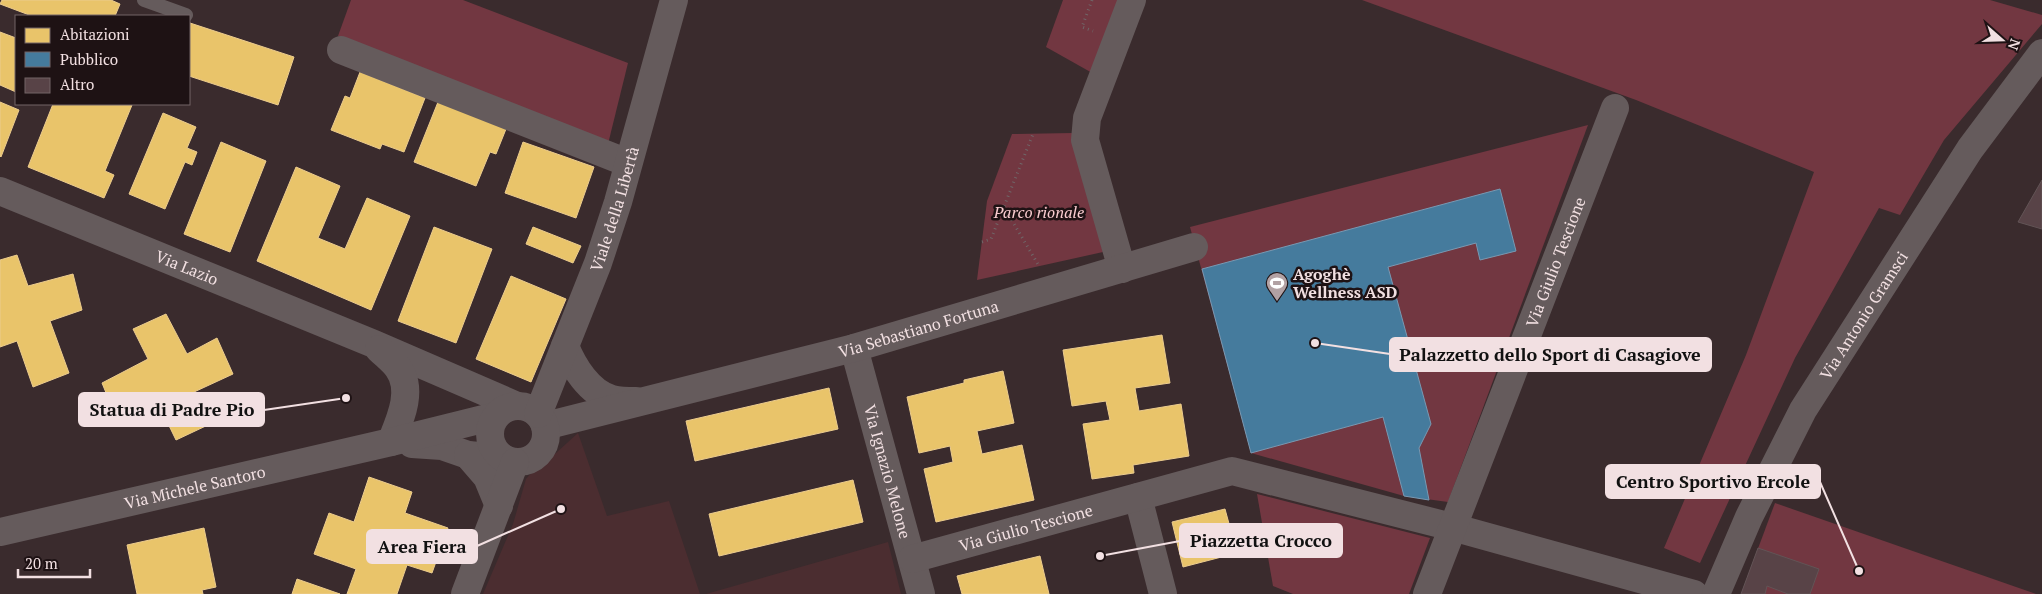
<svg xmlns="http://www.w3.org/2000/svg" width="2042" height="594" viewBox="0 0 2042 594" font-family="'PT Serif',serif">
<rect width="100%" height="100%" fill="#3a2b2d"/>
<g fill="#4b2d30">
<path d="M 578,433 L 607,516 L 669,501 L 700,594 L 483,594 L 513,524 L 526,479 L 541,462 L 556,453 Z"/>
<path d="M 888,542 L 901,594 L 706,594 Z"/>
</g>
<g fill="#723741">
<path d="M 351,0 L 463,0 L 628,63 L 608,144 L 338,36 Z"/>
<path d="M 1063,0 L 1123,0 L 1094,74 L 1046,47 Z"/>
<path d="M 1362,0 L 1990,0 L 2042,15 L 2042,24 L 1944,140 L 1900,215 L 1879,208 L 1795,358 L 1700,563 L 1664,548 L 1746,355 L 1814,172 L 1636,100 Z"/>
<path d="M 1588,125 L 1448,502 L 1404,496 L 1251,453 L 1190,227 Z"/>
<path d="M 1073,133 L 1103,252 L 977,280 L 987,201 L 1012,134 Z"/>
<path d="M 1257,494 L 1430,538 L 1409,594 L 1293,594 L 1273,586 Z"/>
<path d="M 1775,503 L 2036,594 L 1741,594 Z"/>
</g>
<g fill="#e9c46a" stroke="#eccc8e">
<path d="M 2,0 L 111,0 L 120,4 L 115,16 L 32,16 L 0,4 Z"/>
<path d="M 190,23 L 294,57 L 278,105 L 189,76 Z"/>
<path d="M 0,32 L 16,38 L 16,92 L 0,85 Z"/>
<path d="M 360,72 L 425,98 L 404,152 L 382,144 L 380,149 L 331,130 L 345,96 L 350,98 Z"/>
<path d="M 0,102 L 19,110 L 1,157 L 0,156 Z"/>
<path d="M 438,102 L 506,129 L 496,154 L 490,152 L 476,186 L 414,162 Z"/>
<path d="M 53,104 L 132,105 L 105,171 L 114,175 L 104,198 L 28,167 Z"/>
<path d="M 163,113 L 196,127 L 187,148 L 197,152 L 192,165 L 185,162 L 165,209 L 129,194 Z"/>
<path d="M 221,142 L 266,161 L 230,252 L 184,234 Z"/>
<path d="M 523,142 L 594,167 L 576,218 L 505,193 Z"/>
<path d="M 296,167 L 340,186 L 318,238 L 345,249 L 367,198 L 410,216 L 371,310 L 257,261 Z"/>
<path d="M 434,227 L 492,249 L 456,343 L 398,321 Z"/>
<path d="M 533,227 L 581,246 L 573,263 L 526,244 Z"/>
<path d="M 17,255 L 28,286 L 73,274 L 82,310 L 50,321 L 69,373 L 33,387 L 17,341 L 0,347 L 0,260 Z"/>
<path d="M 511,276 L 566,299 L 531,382 L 476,359 Z"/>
<path d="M 166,314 L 187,354 L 217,338 L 233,374 L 194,392 L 210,424 L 176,440 L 158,403 L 118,422 L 102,383 L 148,359 L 133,329 Z"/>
<path d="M 1162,335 L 1170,383 L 1135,388 L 1139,411 L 1181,404 L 1189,456 L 1133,465 L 1134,473 L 1092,479 L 1083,424 L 1110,420 L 1106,401 L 1072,406 L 1063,350 Z"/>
<path d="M 1003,371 L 1014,423 L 977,431 L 982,454 L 1022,445 L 1034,500 L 936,522 L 924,469 L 953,462 L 950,446 L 919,453 L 907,397 L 964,383 L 964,380 Z"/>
<path d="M 829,388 L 838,429 L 695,461 L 686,421 Z"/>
<path d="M 369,477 L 412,492 L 405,513 L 448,528 L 432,573 L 407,565 L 397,594 L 347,594 L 356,569 L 314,554 L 329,513 L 354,522 Z"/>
<path d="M 853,480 L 863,522 L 719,556 L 709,514 Z"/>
<path d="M 1225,509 L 1237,553 L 1183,567 L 1172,522 Z"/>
<path d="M 204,528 L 216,587 L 202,590 L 203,594 L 137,594 L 127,545 Z"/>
<path d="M 1040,556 L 1049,594 L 962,594 L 957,576 Z"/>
<path d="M 297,579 L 340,594 L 292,594 Z"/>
</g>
<path fill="#457b9d" stroke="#7999b2" d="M 1500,189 L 1516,251 L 1480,260 L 1476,243 L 1388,267 L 1431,424 L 1419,448 L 1429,500 L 1404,496 L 1383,417 L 1251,453 L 1202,269 Z"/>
<g fill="#584347" stroke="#625456">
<path d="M 2042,180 L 2042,229 L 2018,222 Z"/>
<path d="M 1758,548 L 1819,569 L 1810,594 L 1788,594 L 1767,586 L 1765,594 L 1741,594 Z"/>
</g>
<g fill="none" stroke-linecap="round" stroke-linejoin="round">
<g stroke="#706668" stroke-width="3" stroke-dasharray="1 4" stroke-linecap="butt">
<path d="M 1092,0 L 1082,27 L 1093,31"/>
<path d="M 1004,207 L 1039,266"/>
<path d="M 982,242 L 991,239 L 1033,134"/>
</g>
<path stroke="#655b5c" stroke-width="14" d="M 144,0 L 186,15"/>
<g stroke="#655b5c" stroke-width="28">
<path d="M 341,50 L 628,163"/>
<path id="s1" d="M 0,191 L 374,344 L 515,405"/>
<path d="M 1122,269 L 1085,140 L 1087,118 L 1132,0"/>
<path d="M 565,346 C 573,366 589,393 612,399 C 620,401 628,401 636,401"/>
<path id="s2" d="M 854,348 L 921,594"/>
<path d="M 379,349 C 385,355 393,361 398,368 C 414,390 400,420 391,442"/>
<path id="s3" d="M 545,426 L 854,348 L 1194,247"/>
<path d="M 412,444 L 442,446 L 468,455 L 503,458"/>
<path d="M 468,455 L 487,477 L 499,506"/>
<path d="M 1138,497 L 1163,594"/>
<path id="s4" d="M 0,532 L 391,442 L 495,416"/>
<path id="s5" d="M 912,559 L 1232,471 L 1452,527 L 1694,594"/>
<path id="s6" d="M 1427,594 L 1615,108"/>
<path id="s7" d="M 1716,594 L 1749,517 L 1803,410 L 1970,149 L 2042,53"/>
</g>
<g stroke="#655b5c" stroke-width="28">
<circle cx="518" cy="434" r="28"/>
<path id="s8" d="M 538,414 L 598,263 L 618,202 L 674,0"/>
<path d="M 465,594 L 515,462"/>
</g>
</g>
<defs>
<g id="stadium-pin" transform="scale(1.125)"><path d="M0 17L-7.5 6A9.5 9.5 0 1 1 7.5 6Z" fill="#b2a1a3" stroke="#1e1214"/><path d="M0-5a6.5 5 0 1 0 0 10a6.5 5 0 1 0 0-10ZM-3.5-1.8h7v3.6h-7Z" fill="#fff"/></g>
</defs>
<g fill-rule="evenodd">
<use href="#stadium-pin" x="1277" y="283"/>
</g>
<g text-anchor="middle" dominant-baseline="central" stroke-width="5" stroke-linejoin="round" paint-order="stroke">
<g font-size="16" fill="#f2e0e2" stroke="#1e1214">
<text stroke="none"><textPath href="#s8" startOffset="219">Viale della Libertà</textPath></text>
<text stroke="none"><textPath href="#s6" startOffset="356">Via Giulio Tescione</textPath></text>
<text stroke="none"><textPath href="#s1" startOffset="202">Via Lazio</textPath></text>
<text stroke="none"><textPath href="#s7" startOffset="316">Via Antonio Gramsci</textPath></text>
<text stroke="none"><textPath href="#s3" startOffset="386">Via Sebastiano Fortuna</textPath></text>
<text stroke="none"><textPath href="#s2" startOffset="128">Via Ignazio Melone</textPath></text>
<text stroke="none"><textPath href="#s4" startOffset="200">Via Michele Santoro</textPath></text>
<text stroke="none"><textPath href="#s5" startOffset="118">Via Giulio Tescione</textPath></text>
</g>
<g font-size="16" font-style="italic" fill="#fbcdd1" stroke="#1e1214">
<text x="1039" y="212">Parco rionale</text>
</g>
<g font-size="16" font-weight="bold" fill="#f2e0e2" stroke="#1e1214" text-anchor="start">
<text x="1293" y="274">Agoghè<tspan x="1293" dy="18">Wellness ASD</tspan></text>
</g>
</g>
<path fill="none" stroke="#f2e0e2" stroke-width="2" d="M1315 343L1390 354M346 398L264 410M1859 571L1820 482M1100 556L1180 541M561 509L477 546"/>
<g fill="#f2e0e2" stroke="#1e1214" stroke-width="2">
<circle cx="1315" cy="343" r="5"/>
<circle cx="346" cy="398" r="5"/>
<circle cx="1859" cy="571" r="5"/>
<circle cx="1100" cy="556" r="5"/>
<circle cx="561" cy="509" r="5"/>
</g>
<g fill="#f2e0e2" stroke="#f2e0e2" stroke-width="2">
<rect x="1390" y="338" width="321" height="33" rx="5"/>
<rect x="79" y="393" width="185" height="33" rx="5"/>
<rect x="1606" y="465" width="214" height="33" rx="5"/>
<rect x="1180" y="524" width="162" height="33" rx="5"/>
<rect x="367" y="530" width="110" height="33" rx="5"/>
</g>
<g font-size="18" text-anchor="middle" font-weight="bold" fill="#111">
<text x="1550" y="361">Palazzetto dello Sport di Casagiove</text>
<text x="172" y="416">Statua di Padre Pio</text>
<text x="1713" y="488">Centro Sportivo Ercole</text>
<text x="1261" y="547">Piazzetta Crocco</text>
<text x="422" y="553">Area Fiera</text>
</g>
<rect x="15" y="15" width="175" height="90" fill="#1e1214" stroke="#736466"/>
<rect x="25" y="28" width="25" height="15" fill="#e9c46a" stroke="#736466"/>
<text x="60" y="40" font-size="15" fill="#f2e0e2">Abitazioni</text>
<rect x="25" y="52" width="25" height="15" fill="#457b9d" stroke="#736466"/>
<text x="60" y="65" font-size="15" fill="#f2e0e2">Pubblico</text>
<rect x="25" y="78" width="25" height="15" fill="#584347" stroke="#736466"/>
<text x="60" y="90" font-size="15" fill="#f2e0e2">Altro</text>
<g transform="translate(2002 40) rotate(110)" stroke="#1e1214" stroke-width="4" paint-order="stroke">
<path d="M0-4L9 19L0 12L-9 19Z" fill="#f2e0e2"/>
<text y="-8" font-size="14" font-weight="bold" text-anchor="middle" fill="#f2e0e2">N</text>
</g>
<path d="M18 569v8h72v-8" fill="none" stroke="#f2e0e2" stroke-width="2.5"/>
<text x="25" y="569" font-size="15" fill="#f2e0e2" stroke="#1e1214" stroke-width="4" paint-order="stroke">20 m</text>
</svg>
